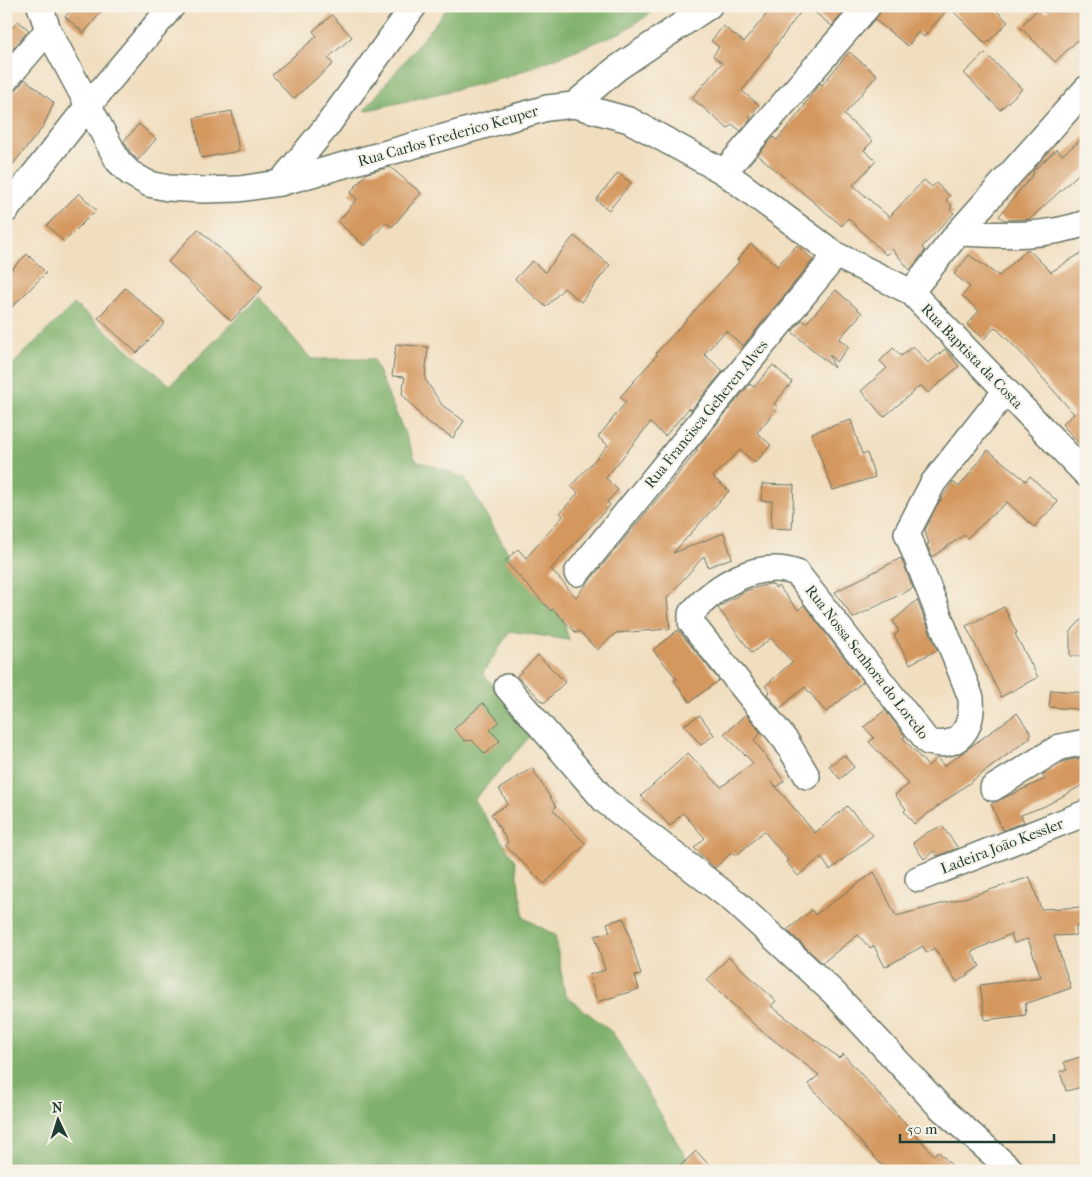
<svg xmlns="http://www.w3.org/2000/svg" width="1092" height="1177" viewBox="0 0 1092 1177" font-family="'IM FELL French Canon',serif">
<rect width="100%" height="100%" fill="#f7f3e8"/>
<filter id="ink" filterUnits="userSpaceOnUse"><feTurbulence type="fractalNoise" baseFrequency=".02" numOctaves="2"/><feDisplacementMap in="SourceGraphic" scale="10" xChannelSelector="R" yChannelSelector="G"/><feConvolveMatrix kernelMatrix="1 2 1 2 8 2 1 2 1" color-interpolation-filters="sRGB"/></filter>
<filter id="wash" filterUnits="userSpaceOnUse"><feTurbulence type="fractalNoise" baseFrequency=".0096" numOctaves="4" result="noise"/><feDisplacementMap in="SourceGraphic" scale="20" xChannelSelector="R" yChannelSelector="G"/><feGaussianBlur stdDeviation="1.12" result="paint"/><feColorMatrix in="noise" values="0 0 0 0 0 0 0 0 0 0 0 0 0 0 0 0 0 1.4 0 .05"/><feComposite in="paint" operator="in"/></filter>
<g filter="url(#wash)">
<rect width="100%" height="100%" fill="#f1debf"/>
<g fill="#80b16c" stroke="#507750">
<path d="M 449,6 L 662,6 L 622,32 L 505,78 L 364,111 Z"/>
<path d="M 259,297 L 311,359 L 373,359 L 416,460 L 465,478 L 509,554 L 560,610 L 569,640 L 510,631 L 483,673 L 532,734 L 474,800 L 515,861 L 524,918 L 555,935 L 565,995 L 613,1033 L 694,1171 L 6,1171 L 6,371 L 74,304 L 170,385 Z"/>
</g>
<g id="blocks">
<g fill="#d4985f">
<path d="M 74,6 L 106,6 L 84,33 L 65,17 Z"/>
<path d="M 773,6 L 805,6 L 742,91 L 759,105 L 749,117 L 751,119 L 741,131 L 732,124 L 728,129 L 692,98 L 722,63 L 713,56 L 719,47 L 711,41 L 723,26 L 744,42 Z"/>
<path d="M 807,6 L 849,6 L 832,26 Z"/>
<path d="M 882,6 L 992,6 L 1008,22 L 986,44 L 949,7 L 924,37 L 918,32 L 908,46 L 875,20 Z"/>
<path d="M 1053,6 L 1086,6 L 1086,32 L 1055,62 L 1020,27 L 1040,7 L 1046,13 Z"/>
<path d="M 332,15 L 352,37 L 328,58 L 333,64 L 293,99 L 272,75 L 317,36 L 313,31 Z"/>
<path d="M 18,21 L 29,30 L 6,57 L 6,34 Z"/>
<path d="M 849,52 L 877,75 L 844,115 L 873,141 L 864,150 L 876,161 L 853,185 L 889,217 L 924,180 L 932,187 L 936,183 L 950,196 L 946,200 L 952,206 L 950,209 L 954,213 L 922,247 L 925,251 L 910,270 L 892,249 L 886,255 L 848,218 L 842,226 L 758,155 L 773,137 L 777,140 L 805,106 L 804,105 L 820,83 L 822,85 Z"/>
<path d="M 985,53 L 1022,89 L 1000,110 L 964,73 Z"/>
<path d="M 25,79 L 54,103 L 43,127 L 6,173 L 6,93 L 17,89 Z"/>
<path d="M 232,111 L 239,151 L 201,158 L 194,118 Z"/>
<path d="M 139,124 L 156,139 L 138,160 L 130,152 L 124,141 Z"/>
<path d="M 1086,136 L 1086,167 L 1030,219 L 1004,220 L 999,216 L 1034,173 L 1033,171 L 1057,149 L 1062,155 Z"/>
<path d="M 390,167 L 421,193 L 392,227 L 386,222 L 365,246 L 338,222 L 357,199 L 350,193 L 367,173 Z"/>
<path d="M 618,173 L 631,183 L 609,210 L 596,200 Z"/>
<path d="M 79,193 L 96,210 L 64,242 L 47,225 Z"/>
<path d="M 198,229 L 263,287 L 231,321 L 168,262 Z"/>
<path d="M 574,236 L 610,265 L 581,302 L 564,288 L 546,307 L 515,279 L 532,261 L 545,272 Z"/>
<path d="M 751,244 L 777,266 L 797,245 L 813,260 L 743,346 L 726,331 L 704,354 L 723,371 L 691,410 L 689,408 L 665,436 L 650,423 L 606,478 L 618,490 L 607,502 L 610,505 L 551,569 L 576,597 L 698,450 L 696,449 L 750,384 L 754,387 L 773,365 L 792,382 L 774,404 L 778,407 L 757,433 L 771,445 L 755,463 L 740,450 L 713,477 L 729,491 L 673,553 L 724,533 L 732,558 L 708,567 L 704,556 L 667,598 L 670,629 L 616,633 L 597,650 L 579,631 L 576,633 L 553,609 L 551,611 L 505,561 L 518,549 L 526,558 L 563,516 L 560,513 L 578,493 L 571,486 L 608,445 L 598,437 L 626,402 L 620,397 L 657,355 L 656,353 L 739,262 L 737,260 Z"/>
<path d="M 1028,249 L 1051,272 L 1086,250 L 1086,452 L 1062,424 L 1074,414 L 1021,353 L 995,327 L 984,339 L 967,324 L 979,311 L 962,296 L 970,287 L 954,274 L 969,255 L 999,276 Z"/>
<path d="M 27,254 L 46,273 L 6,313 L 6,275 Z"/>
<path d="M 125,288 L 165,323 L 137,353 L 98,318 Z"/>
<path d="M 836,290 L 862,313 L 839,339 L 849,347 L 836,362 L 829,354 L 834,368 L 792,332 L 802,320 L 806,323 Z"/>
<path d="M 396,344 L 428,347 L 425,379 L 442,405 L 464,421 L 453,438 L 425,420 L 402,394 L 405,377 L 392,376 Z"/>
<path d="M 913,346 L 928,363 L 945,349 L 959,366 L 928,393 L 921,385 L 884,417 L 861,391 L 887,368 L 880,361 L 893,348 L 901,356 Z"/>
<path d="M 851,420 L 862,454 L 867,453 L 875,477 L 833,490 L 811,433 Z"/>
<path d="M 988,450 L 1026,481 L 1030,476 L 1058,502 L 1034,527 L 1007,502 L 967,538 L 964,535 L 932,557 L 927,544 L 929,544 L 925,530 L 936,507 L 953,482 L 959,487 Z"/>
<path d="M 762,484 L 794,485 L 792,529 L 771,528 L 772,501 L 761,501 Z"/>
<path d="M 901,558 L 913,588 L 853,618 L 835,592 Z"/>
<path d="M 769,584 L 772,584 L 776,588 L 778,586 L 798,610 L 804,605 L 863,682 L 826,712 L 805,687 L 779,709 L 767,694 L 770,691 L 765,686 L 792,662 L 771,638 L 752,653 L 718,608 L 745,591 Z"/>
<path d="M 917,600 L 937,650 L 910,664 L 894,635 L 899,632 L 893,621 Z"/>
<path d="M 1004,607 L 1017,633 L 1015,634 L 1038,677 L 1001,697 L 966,626 Z"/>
<path d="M 1086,615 L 1086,656 L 1070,656 L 1070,632 Z"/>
<path d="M 678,630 L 719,680 L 690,702 L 674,681 L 677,679 L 653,650 Z"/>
<path d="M 538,655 L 565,682 L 544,703 L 517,676 Z"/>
<path d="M 1051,690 L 1086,693 L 1086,710 L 1049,707 Z"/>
<path d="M 483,703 L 499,721 L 490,730 L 500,741 L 485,754 L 472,740 L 465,741 L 454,729 Z"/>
<path d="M 885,710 L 905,736 L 903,738 L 928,766 L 937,758 L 944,766 L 1017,713 L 1030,732 L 1030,738 L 914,824 L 904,811 L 906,809 L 895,795 L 909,784 L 869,742 L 874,738 L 864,727 Z"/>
<path d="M 746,714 L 761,733 L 754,740 L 784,781 L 777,787 L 771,781 L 815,833 L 847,806 L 873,835 L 830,870 L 821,857 L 798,876 L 786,861 L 788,860 L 764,831 L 736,856 L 732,852 L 715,868 L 694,848 L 705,838 L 683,813 L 670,826 L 641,796 L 688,753 L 721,787 L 753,763 L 724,734 Z"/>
<path d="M 700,715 L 714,735 L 701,745 L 684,725 Z"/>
<path d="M 844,755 L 854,767 L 840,779 L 829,766 Z"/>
<path d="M 1086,757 L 1086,783 L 1045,806 L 1021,815 L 1024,822 L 1003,830 L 991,804 L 1045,779 L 1042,775 L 1065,761 Z"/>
<path d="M 532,768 L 556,807 L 553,810 L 586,844 L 544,884 L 505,845 L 508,842 L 491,814 L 508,804 L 499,789 Z"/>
<path d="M 942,826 L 958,848 L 937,856 L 934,851 L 924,859 L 913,843 L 926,833 Z"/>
<path d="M 874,872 L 896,916 L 971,896 L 1030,877 L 1041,909 L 1086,907 L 1086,926 L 1076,926 L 1076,935 L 1054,936 L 1071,988 L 1025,1004 L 1026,1015 L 985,1020 L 980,985 L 1041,977 L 1028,939 L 1014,943 L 1011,934 L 971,952 L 980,966 L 957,982 L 934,948 L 926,953 L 923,946 L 885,967 L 874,946 L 870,948 L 858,935 L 822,963 L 787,930 L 812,910 L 815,915 Z"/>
<path d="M 624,918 L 641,975 L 635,976 L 639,989 L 597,1002 L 589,975 L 605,970 L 595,936 L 610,932 L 607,923 Z"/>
<path d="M 729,957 L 776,1001 L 771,1006 L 839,1058 L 843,1054 L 934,1155 L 938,1151 L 957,1171 L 887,1171 L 808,1084 L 819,1075 L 758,1028 L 707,980 Z"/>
<path d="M 1086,1055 L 1086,1086 L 1066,1091 L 1060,1072 L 1067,1070 L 1064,1062 Z"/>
<path d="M 696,1151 L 715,1171 L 675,1171 Z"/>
</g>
</g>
</g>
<g filter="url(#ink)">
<use href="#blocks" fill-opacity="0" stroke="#687565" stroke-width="1"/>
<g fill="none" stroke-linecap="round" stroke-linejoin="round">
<g stroke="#687565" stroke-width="28">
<g id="minor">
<path d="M 40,6 L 48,30 L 118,161 L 130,173 L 149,184 L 168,188 L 203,190 L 239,189 L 280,183 L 547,108 L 574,105 L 629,120 L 724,172 L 836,255 L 911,292 L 1086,474"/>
<path d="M 6,79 L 48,30"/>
<path d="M 574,105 L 616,69 L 709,6"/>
<path d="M 724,172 L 868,6"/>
<path d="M 280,183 L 327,126 L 414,6"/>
<path d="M 6,210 L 88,106 L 172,6"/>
<path d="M 958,233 C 1002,235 1043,238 1086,223"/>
<path d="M 911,292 L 958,233 L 1086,89"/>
<path d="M 577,573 L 836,255"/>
<path d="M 507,687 L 605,801 L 734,901 L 833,992 L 940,1107 L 1012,1171"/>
<path d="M 807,776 L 786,741 L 700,634 L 691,622 L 691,614 C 716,585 758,559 797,573 L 928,742 C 961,750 973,727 971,698 L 907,533 L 933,483 L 1005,392"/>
<path d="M 993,788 L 1060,747 L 1086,742"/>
<path d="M 918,879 L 1086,813"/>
</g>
</g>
<use href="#minor" stroke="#fff" stroke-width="25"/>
</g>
</g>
<g text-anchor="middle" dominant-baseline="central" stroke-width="4" stroke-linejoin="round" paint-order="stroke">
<g font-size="15" fill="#1f3d34" stroke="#f7f3e8">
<text transform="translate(448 136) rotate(-16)">Rua Carlos Frederico Keuper</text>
<text transform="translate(972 356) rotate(46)">Rua Baptista da Costa</text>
<text transform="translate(706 414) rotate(-51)">Rua Francisca Geheren Alves</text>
<text transform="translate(867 662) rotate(52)">Rua Nossa Senhora do Loredo</text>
<text transform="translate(1002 846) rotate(-21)">Ladeira João Kessler</text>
</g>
</g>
<rect width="1092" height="1177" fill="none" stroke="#f7f3e8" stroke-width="25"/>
<g transform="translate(58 1120) rotate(356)" stroke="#f7f3e8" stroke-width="4" paint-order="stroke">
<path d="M0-4L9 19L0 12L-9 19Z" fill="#1f3d34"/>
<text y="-8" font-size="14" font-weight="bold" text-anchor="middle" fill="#1f3d34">N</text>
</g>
<path d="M900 1134v8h154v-8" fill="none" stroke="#1f3d34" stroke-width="2.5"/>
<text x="907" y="1134" font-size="15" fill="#1f3d34" stroke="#f7f3e8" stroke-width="4" paint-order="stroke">50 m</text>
</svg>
